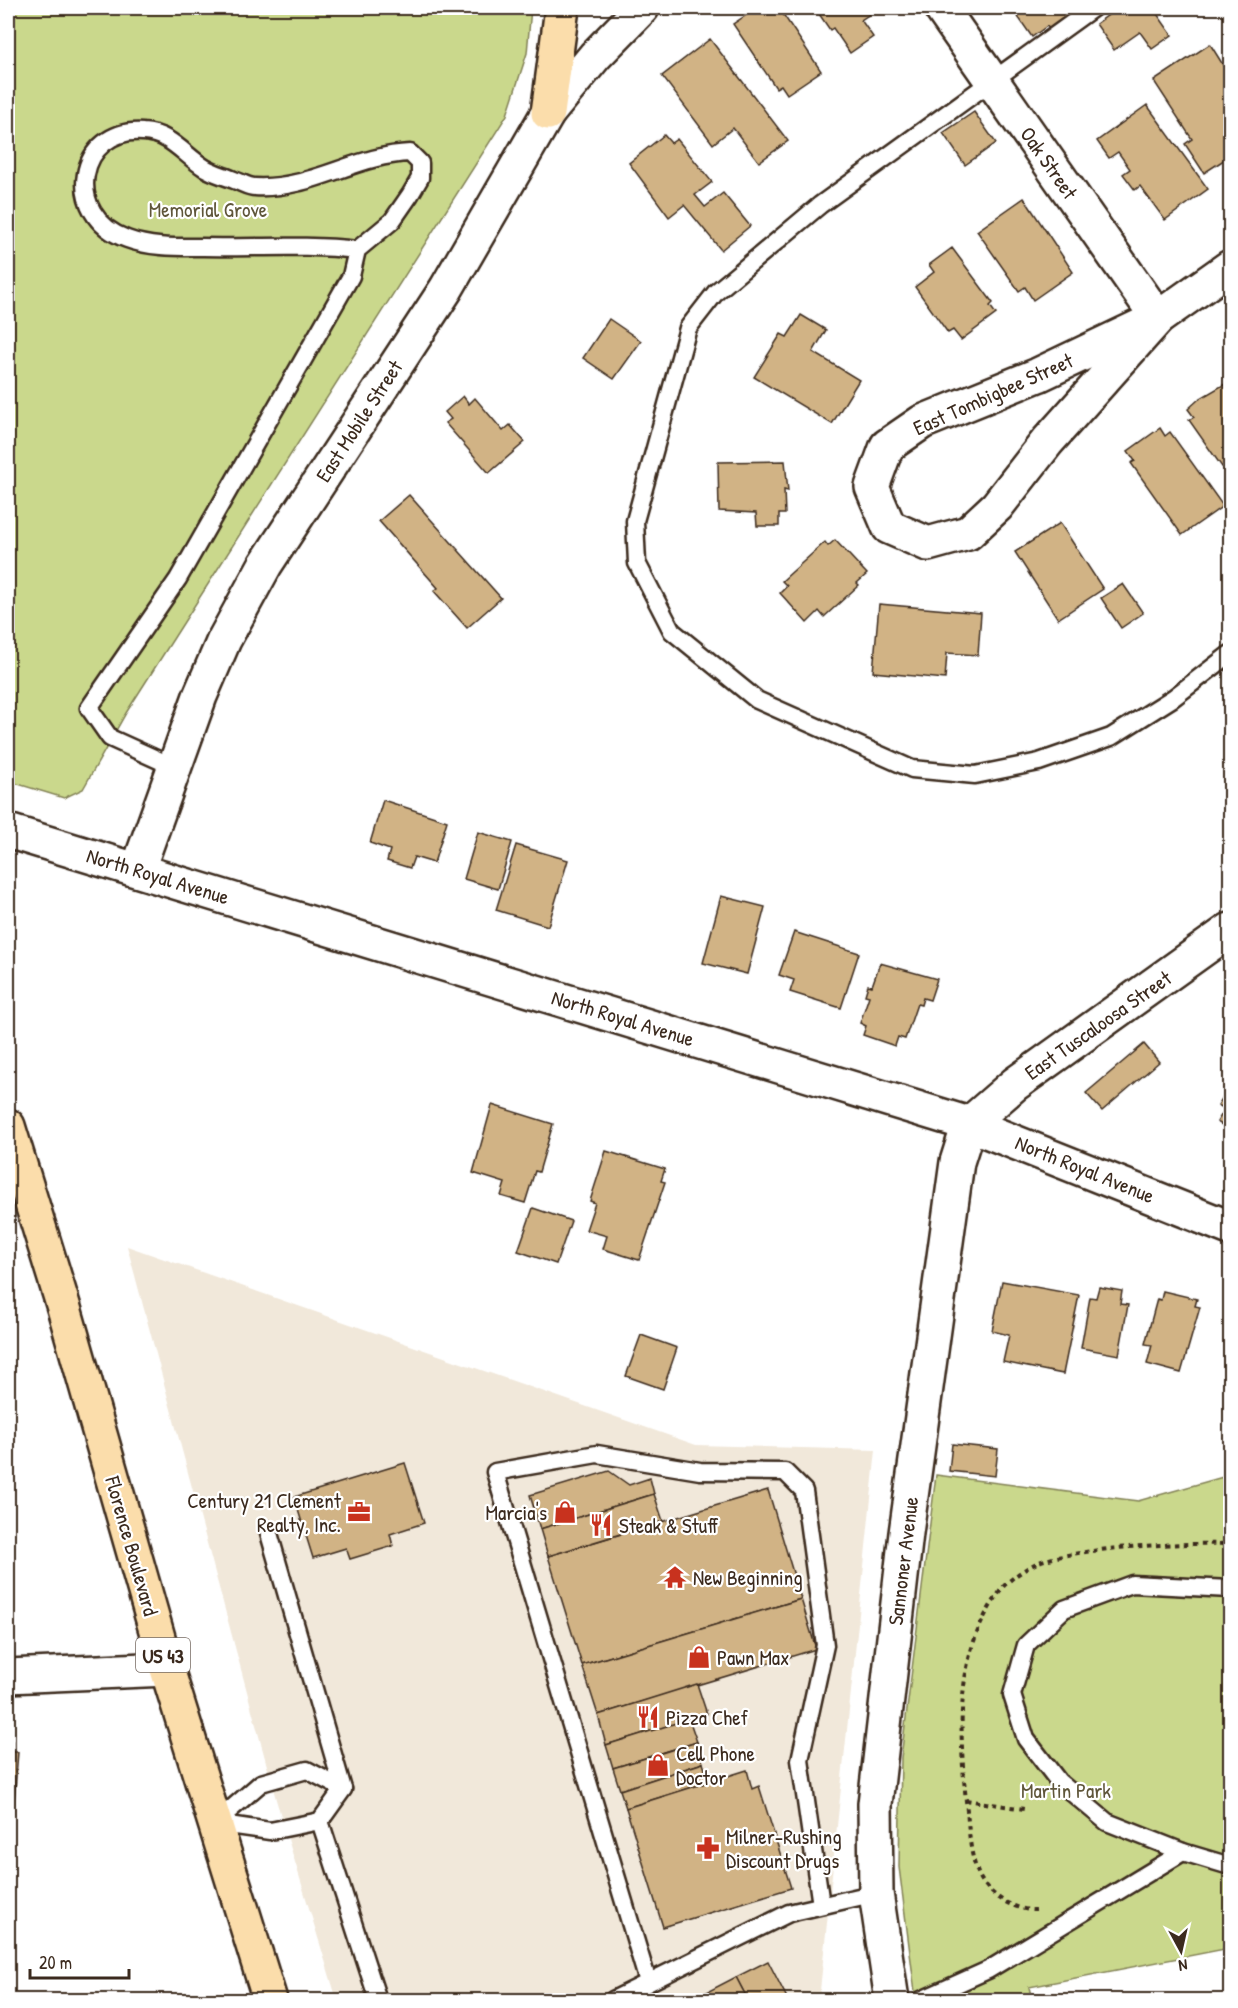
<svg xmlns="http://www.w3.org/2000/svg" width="1238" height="2008" viewBox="0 0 1238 2008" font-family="'Patrick Hand',sans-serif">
<rect width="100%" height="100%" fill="#fff"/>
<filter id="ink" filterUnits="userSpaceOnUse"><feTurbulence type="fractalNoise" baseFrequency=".0167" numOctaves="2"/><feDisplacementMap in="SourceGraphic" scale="12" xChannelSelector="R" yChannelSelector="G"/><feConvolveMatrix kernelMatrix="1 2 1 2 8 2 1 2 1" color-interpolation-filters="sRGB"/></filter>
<g filter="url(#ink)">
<path fill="#f1e8da" d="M 127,1246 L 696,1445 L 876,1450 L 819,2000 L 337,2000 L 277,1803 Z"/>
<g fill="#cad88c" stroke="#828155" stroke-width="1.5">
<path d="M 8,8 L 531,8 L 527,53 L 507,115 L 126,713 L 83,789 L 64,798 L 8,781 Z"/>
<path d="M 936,1475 L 1138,1501 L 1230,1475 L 1230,1948 L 1029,1987 L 1032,2000 L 916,2000 L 899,1867 L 901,1758 Z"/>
</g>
<g fill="#d1b385" stroke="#3b2a1e" stroke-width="1.5">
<path d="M 757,8 L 779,8 L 821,71 L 787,94 L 781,85 L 776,88 L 733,24 Z"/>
<path d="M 815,8 L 879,8 L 861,20 L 873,37 L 850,53 L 833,28 L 830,30 Z"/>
<path d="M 1012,8 L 1080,8 L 1049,29 L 1047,26 L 1032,37 Z"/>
<path d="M 1118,8 L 1153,8 L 1172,35 L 1152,49 L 1140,32 L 1114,50 L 1096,24 Z"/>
<path d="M 710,39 L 788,141 L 759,162 L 733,128 L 713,144 L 662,76 Z"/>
<path d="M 1210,44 L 1230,76 L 1230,156 L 1204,173 L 1185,144 L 1192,139 L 1154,81 Z"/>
<path d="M 1147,105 L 1208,189 L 1165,220 L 1140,186 L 1135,190 L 1123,174 L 1130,169 L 1118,152 L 1109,158 L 1097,141 Z"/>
<path d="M 974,112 L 996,143 L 965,165 L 943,133 Z"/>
<path d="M 664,135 L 671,143 L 677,139 L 712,182 L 695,195 L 705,207 L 723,193 L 750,226 L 721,250 L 684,205 L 669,217 L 629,163 Z"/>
<path d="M 1024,198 L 1073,272 L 1033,300 L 1025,287 L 1019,291 L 977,231 Z"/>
<path d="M 952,248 L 993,303 L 990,306 L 996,314 L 961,340 L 953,330 L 948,333 L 915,287 L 934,272 L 929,265 Z"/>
<path d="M 801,315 L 826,330 L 813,352 L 859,380 L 832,424 L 754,377 L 781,334 L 787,337 Z"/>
<path d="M 609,319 L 641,341 L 614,379 L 583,358 Z"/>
<path d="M 1230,381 L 1230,461 L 1222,467 L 1189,420 L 1194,417 L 1188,409 L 1199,399 Z"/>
<path d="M 463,396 L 469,404 L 475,398 L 503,431 L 510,425 L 525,442 L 489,473 L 445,423 L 451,419 L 445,412 Z"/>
<path d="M 1160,428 L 1165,436 L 1170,432 L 1223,506 L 1182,535 L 1131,463 L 1135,461 L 1128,451 Z"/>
<path d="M 785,461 L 788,491 L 784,490 L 785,514 L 779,514 L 779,526 L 757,526 L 756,513 L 719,511 L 718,462 Z"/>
<path d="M 409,495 L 501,598 L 467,628 L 434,591 L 438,588 L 379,521 Z"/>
<path d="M 1060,523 L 1103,589 L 1058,619 L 1015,552 Z"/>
<path d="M 835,540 L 867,574 L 857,583 L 859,585 L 824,617 L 819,611 L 807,623 L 780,593 L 787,586 L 782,581 L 825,542 L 828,546 Z"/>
<path d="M 1123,584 L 1143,613 L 1121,628 L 1101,598 Z"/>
<path d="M 879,604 L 981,613 L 978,655 L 947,653 L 945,679 L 873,672 Z"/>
<path d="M 383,800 L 447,821 L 434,863 L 414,857 L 410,868 L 387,861 L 390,850 L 370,843 Z"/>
<path d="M 478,832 L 512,842 L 498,889 L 464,879 Z"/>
<path d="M 516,845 L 568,860 L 548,926 L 496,910 Z"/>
<path d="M 721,896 L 765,907 L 747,974 L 703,963 Z"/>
<path d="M 794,932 L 859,953 L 841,1008 L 790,992 L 794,980 L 779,975 Z"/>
<path d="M 880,963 L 937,979 L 930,1000 L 923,998 L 921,1005 L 917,1004 L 905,1039 L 898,1037 L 895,1046 L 863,1035 L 866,1026 L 860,1023 L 869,996 L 865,995 L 868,985 L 872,986 Z"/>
<path d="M 1144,1044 L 1159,1062 L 1102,1111 L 1086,1093 Z"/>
<path d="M 1230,1086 L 1230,1130 L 1217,1122 L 1225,1109 L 1218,1105 Z"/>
<path d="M 492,1105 L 553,1124 L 539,1172 L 535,1171 L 525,1203 L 501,1196 L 505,1183 L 473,1173 Z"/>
<path d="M 606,1151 L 665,1169 L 661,1181 L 665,1182 L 639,1260 L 603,1249 L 607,1236 L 586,1230 L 595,1203 L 590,1201 Z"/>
<path d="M 533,1208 L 571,1221 L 556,1264 L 518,1251 Z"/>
<path d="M 1002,1281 L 1079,1295 L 1063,1374 L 1003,1362 L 1009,1335 L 992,1331 Z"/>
<path d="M 1099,1287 L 1122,1291 L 1120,1304 L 1128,1305 L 1119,1355 L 1081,1348 L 1090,1297 L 1096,1298 Z"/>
<path d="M 1163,1291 L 1197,1299 L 1195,1306 L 1200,1307 L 1181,1373 L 1147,1364 L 1152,1345 L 1145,1344 L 1157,1299 L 1161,1300 Z"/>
<path d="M 641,1335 L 677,1348 L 663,1389 L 626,1376 Z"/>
<path d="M 952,1444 L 998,1449 L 995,1476 L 949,1471 Z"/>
<path d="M 405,1463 L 424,1523 L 390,1534 L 393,1546 L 350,1559 L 346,1548 L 313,1558 L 294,1497 Z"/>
<path d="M 609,1471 L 629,1485 L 650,1478 L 654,1494 L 540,1529 L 530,1495 Z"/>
<path d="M 768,1490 L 801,1599 L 582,1665 L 548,1556 Z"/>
<path d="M 654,1494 L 663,1521 L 548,1556 L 540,1529 Z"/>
<path d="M 801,1599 L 816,1649 L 598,1715 L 582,1665 Z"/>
<path d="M 697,1684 L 707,1714 L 606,1745 L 598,1715 Z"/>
<path d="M 689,1719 L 697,1742 L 613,1768 L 606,1745 Z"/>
<path d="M 8,1741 L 12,1741 L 12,1752 L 18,1752 L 13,1814 L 8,1813 Z"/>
<path d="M 697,1742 L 703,1763 L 620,1790 L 613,1768 Z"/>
<path d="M 703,1763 L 709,1782 L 626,1808 L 620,1790 Z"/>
<path d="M 747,1770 L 752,1789 L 759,1786 L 791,1888 L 663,1927 L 626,1808 Z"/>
<path d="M 768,1961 L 788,2000 L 748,2000 L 736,1977 Z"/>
<path d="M 736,1977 L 748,2000 L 708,2000 L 705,1993 Z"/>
<path d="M 705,1993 L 708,2000 L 689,2000 Z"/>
</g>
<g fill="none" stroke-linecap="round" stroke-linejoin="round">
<g stroke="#3b2a1e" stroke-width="21">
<g id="lane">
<path d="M 1093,8 L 820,205 L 716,292 L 688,328 L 635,521 L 637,563 L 672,631 L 757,700 L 912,769 L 975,775 L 1039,762 L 1111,737 L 1173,698 L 1230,654"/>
<path d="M 174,767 L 110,738 L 89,708 L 178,579 L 351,276 L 357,250 L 392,221 L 410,195 L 420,178 L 420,163 L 410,153 C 356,155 310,190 255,187 C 248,187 241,182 234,180 C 225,176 213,173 205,168 C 184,155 170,133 143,132 C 78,127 61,215 127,239 C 151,248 177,247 203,247 C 254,248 306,244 357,250"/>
<path d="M 268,1530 L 343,1789"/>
<path d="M 1230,1589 L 1132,1584 L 1064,1609 L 1026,1645 L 1012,1695 L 1026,1739 L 1059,1782 L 1107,1822 L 1183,1852 L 1230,1866"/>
<path d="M 307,1770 L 343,1789 L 320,1821 L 270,1831 L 215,1823 L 261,1783 Z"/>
<path d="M 320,1821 L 378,2000"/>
<path d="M 648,1982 L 495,1472 L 597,1454 L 700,1471 L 785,1472 L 804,1491 L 825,1645 L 800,1760 L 821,1905"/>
<path d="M 613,2000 L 789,1913 L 876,1893"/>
<path d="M 921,2000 L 988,1970 L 1183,1852"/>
</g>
</g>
<g stroke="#3b2a1e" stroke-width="38">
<g id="street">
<path d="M 941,8 L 1158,318"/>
<path d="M 8,1676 L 167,1669"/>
<path d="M 892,2000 L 876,1893 L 875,1804 L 906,1533 L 957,1162 L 969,1124"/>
</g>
</g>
<g stroke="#3b2a1e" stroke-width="38">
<g id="secondary">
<path d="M 1158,318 L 1047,442 L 997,506 L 968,533 L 928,544 L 889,527 L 872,487 L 887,446 L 922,422 L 1038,375 L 1158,318 L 1230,267"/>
<path d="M 8,831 L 969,1124 L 1230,1228"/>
<path d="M 138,869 L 200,696 L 224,640 L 265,565 L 446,289 L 548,113 L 595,56 L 642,8"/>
<path d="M 969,1124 L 1015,1084 L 1230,930"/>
</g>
</g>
<g stroke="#3b2a1e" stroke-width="38">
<g id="highway">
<path d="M 548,113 L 562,8"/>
<path d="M 8,1126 L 64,1308 L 167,1669 L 270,2000"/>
</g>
</g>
<g stroke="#3b2a1e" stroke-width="4" stroke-dasharray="4.5 4.5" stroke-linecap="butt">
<path d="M 966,1800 L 1024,1809"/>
<path d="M 1036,1910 C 1014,1911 986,1894 978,1873 C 970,1855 969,1830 967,1811 C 960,1742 953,1663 993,1602 C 997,1597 1001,1588 1006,1584 C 1014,1576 1033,1563 1045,1560 C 1099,1546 1175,1543 1230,1544"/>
</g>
<use href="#lane" stroke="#fff" stroke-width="16"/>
<use href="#street" stroke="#fff" stroke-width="33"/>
<use href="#secondary" stroke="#fff" stroke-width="33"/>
<use href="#highway" stroke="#fbddab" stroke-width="33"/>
</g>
</g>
<defs>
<g id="office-bare" transform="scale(1.8)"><path d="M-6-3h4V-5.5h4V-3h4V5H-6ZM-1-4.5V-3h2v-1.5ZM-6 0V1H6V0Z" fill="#c8321e" stroke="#fff" stroke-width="2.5" paint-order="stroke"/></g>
<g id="shop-bare" transform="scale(1.8)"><path d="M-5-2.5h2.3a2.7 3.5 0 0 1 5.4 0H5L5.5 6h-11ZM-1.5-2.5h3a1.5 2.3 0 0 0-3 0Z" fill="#c8321e" stroke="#fff" stroke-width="2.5" paint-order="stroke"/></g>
<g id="restaurant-bare" transform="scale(1.8)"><path d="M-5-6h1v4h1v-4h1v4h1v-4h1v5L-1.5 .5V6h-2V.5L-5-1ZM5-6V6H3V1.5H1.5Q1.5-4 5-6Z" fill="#c8321e" stroke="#fff" stroke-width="2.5" paint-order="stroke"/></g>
<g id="temple-bare" transform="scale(1.8)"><path d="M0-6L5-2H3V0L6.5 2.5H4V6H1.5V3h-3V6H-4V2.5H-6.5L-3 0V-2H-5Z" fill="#c8321e" stroke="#fff" stroke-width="2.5" paint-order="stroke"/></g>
<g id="pharmacy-bare" transform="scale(1.8)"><path d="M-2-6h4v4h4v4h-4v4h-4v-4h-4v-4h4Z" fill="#c8321e" stroke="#fff" stroke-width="2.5" paint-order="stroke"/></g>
</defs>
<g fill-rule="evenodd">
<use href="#office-bare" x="359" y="1512"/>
<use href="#shop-bare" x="565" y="1512"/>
<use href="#restaurant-bare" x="601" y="1525"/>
<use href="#temple-bare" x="675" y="1577"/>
<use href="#shop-bare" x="699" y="1657"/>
<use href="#restaurant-bare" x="648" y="1717"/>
<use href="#shop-bare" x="658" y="1765"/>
<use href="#pharmacy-bare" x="708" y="1848"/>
</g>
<g text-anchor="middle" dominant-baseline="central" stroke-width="4.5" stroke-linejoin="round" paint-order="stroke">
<rect fill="#fff" stroke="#766a62" stroke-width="1.5" x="136" y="1638" width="54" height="34" rx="4.5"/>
<g font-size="20" font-weight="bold" fill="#3b2a1e">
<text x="163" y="1655">US 43</text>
</g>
<g font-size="21" fill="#3b2a1e" stroke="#fff">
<text transform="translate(1049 163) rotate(55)">Oak Street</text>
<text transform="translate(993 394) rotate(-24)">East Tombigbee Street</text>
<text transform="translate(359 421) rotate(-57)">East Mobile Street</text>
<text transform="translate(158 876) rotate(17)">North Royal Avenue</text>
<text transform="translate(623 1018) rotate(17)">North Royal Avenue</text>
<text transform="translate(1098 1025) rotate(-35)">East Tuscaloosa Street</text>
<text transform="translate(1085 1169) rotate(22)">North Royal Avenue</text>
<text transform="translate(132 1546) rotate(74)">Florence Boulevard</text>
<text transform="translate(903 1561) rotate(-83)">Sannoner Avenue</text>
</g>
<g font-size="21" fill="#5f563a" stroke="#fff">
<text x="208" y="209">Memorial Grove</text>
<text x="1066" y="1790">Martin Park</text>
</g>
<g font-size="21" fill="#3b2a1e" stroke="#fff" text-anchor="start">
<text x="341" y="1500" text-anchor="end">Century 21 Clement<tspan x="341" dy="24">Realty, Inc.</tspan></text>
<text x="547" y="1512" text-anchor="end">Marcia's</text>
<text x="619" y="1525">Steak &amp; Stuff</text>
<text x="693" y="1577">New Beginning</text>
<text x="717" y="1657">Pawn Max</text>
<text x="666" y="1717">Pizza Chef</text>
<text x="676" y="1753">Cell Phone<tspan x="676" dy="24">Doctor</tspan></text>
<text x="726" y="1836">Milner-Rushing<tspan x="726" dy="24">Discount Drugs</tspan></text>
</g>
</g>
<rect width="1238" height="2008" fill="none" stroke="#fff" stroke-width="30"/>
<rect x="15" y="15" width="1208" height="1978" fill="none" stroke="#3b2a1e" stroke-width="2" filter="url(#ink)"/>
<g transform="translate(1181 1951) rotate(172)" stroke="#ffffff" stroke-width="4.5" paint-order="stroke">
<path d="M0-4.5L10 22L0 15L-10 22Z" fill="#3b2a1e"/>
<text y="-9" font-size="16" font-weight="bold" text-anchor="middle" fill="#3b2a1e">N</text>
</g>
<path d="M30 1969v9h99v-9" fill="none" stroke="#3b2a1e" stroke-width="3"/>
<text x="39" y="1969" font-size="18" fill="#3b2a1e" stroke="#ffffff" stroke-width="4.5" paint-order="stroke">20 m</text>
</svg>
